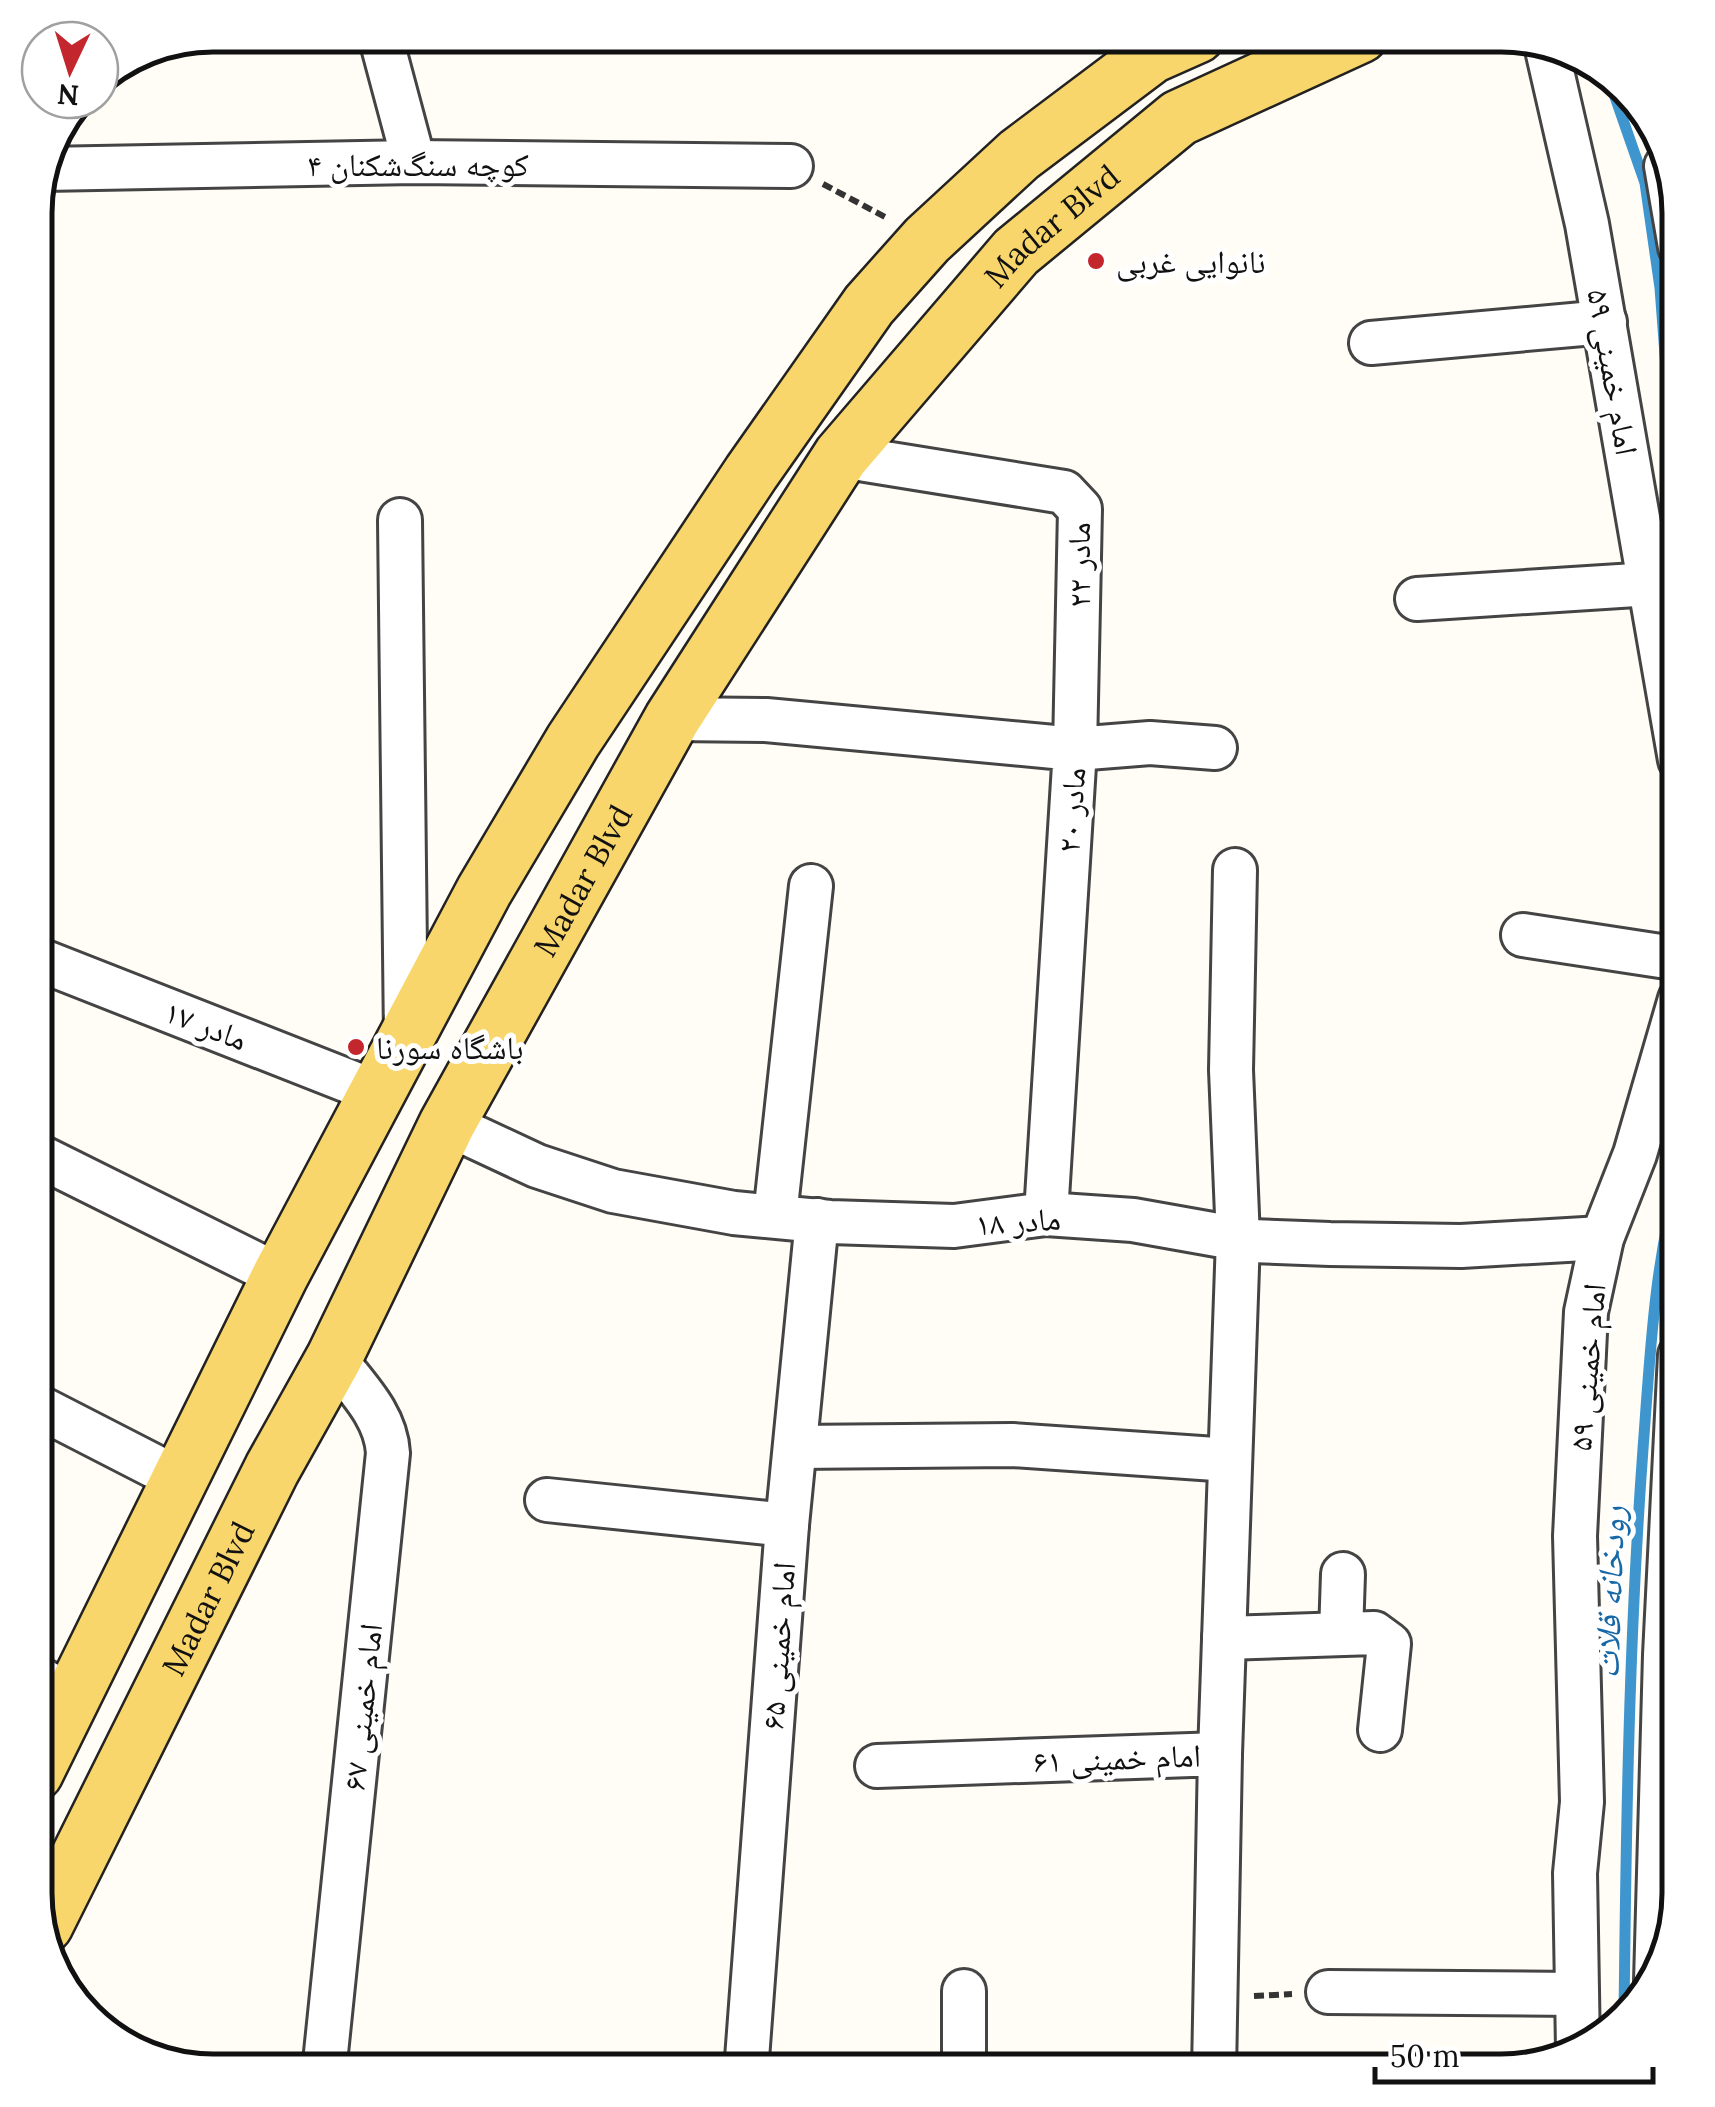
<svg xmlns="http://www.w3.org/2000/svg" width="1715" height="2107" viewBox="0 0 1715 2107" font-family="Lora,'Noto Naskh Arabic',serif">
<rect width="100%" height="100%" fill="#fffdf5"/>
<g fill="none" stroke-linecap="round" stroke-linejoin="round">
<g stroke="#3f96cf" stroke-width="11">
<path d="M 1607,74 L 1645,183 L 1660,288 L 1668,394 L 1680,451"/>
<path d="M 1624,2018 C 1626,1828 1629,1638 1643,1449 C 1650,1357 1654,1261 1680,1172"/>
</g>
<g stroke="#444" stroke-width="48">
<g id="street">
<path d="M 380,35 L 414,162"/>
<path d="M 1546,45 L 1587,224 L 1680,760"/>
<path d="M 1666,166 L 1680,247"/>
<path d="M 44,169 L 414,162 L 791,166"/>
<path d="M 1371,343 L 1605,322"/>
<path d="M 841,456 L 1064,492 L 1080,509 L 1075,749 L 1150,743 L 1215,748"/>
<path d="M 400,520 L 406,1038"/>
<path d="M 1417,599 L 1651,584"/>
<path d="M 672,719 L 766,720 L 1075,749 L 1046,1214"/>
<path d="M 1523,935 L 1680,959"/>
<path d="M 35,958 L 376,1092"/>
<path d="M 447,1124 L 537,1166 L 613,1191 L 734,1213 L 830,1222 L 954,1226 L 1046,1214 L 1133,1220 L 1251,1241 L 1330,1244 L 1461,1246 L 1602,1238"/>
<path d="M 35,1154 L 280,1276"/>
<path d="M 775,1216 L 811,886"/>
<path d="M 35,1405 L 181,1480"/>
<path d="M 795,1447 L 1012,1445 L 1230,1460"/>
<path d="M 547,1500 L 787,1525"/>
<path d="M 1341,1634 L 1343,1574"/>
<path d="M 1224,1638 L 1374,1633 L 1389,1644 L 1380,1730"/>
<path d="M 35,1676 L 74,1698"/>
<path d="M 1220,1754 L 1238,1239 L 1231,1070 L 1235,870"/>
<path d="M 877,1766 L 1220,1754 L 1214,2072"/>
<path d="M 1656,1982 L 1665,1655 L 1680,1355"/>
<path d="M 964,1991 L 964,2072"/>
<path d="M 1328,1992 L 1576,1994"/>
<path d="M 1578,2049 L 1575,1873 L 1582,1802 L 1575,1536 L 1586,1312 L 1602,1238 L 1635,1154 L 1680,999"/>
<path d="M 324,2072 L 388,1453 C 386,1415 356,1387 334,1358"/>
<path d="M 746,2072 L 787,1525 L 817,1220"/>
</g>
</g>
<g stroke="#222" stroke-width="60">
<g id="primary">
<path d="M 35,1773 L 280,1276 L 484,891 L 573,741 L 751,473 L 869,305 L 927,240 L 1019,155 L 1152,55 L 1197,35"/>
<path id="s1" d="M 45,1925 L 272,1469 L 334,1358 L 447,1124 L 672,719 L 841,456 L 1016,252 L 1179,118 L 1360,35"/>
</g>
</g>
<g stroke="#333" stroke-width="6" stroke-dasharray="10 5" stroke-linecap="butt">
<path d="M 823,184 L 887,218"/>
<path d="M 1254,1996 L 1292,1994"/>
</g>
<use href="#street" stroke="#fff" stroke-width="42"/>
<use href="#primary" stroke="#f9d66b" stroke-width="55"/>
</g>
<g fill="#c4262e" stroke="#fff" stroke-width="4">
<circle cx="1096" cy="261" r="10"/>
<circle cx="356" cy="1047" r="10"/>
</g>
<g text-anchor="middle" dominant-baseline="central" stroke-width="10" stroke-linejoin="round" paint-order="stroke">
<g font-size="32" fill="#111" stroke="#fff">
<text x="418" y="164">کوچه سنگ‌شکنان ۴</text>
<text stroke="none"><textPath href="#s1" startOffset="1985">Madar Blvd</textPath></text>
<text transform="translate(1613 372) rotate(80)">امام خمینی ۵۹</text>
<text transform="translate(1078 565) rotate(-90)">مادر ۲۲</text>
<text transform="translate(1071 810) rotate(-86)">مادر ۲۰</text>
<text stroke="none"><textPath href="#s1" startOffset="1175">Madar Blvd</textPath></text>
<text transform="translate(206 1025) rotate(21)">مادر ۱۷</text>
<text transform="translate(1018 1221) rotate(-4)">مادر ۱۸</text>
<text transform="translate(1587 1367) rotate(-85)">امام خمینی ۵۹</text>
<text stroke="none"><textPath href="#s1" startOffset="365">Madar Blvd</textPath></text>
<text transform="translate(778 1646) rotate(-86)">امام خمینی ۶۵</text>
<text transform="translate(362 1707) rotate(-84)">امام خمینی ۶۷</text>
<text transform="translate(1117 1758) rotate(-2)">امام خمینی ۶۱</text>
</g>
<g font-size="32" fill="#111" stroke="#fff" text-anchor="start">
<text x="1116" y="261">نانوایی غربی</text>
<text x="376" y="1047">باشگاه سورنا</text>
</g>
<g font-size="35" font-style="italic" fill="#1768a6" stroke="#fff">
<text transform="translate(1609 1592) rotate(-88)">رودخانه قلات</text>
</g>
</g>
<path d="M0 0H1715V2107H0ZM213 52H1501A161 161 0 0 1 1662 213V1893A161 161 0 0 1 1501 2054H213A161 161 0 0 1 52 1893V213A161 161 0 0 1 213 52Z" fill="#fff" fill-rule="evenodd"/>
<path fill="none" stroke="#111" stroke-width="5" d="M213 52H1501A161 161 0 0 1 1662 213V1893A161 161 0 0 1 1501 2054H213A161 161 0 0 1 52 1893V213A161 161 0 0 1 213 52Z"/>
<g transform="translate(70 70) rotate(184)"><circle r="48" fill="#ffffff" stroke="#a0a0a0" stroke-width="2.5"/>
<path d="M0-8L18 38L0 25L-18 38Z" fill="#c4262e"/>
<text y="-15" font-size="28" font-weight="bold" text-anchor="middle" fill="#111111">N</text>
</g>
<path d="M1375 2067v15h278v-15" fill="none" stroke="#111111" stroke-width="5"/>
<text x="1390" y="2067" font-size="30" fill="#111111" stroke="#ffffff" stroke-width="8" paint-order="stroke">50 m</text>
</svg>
